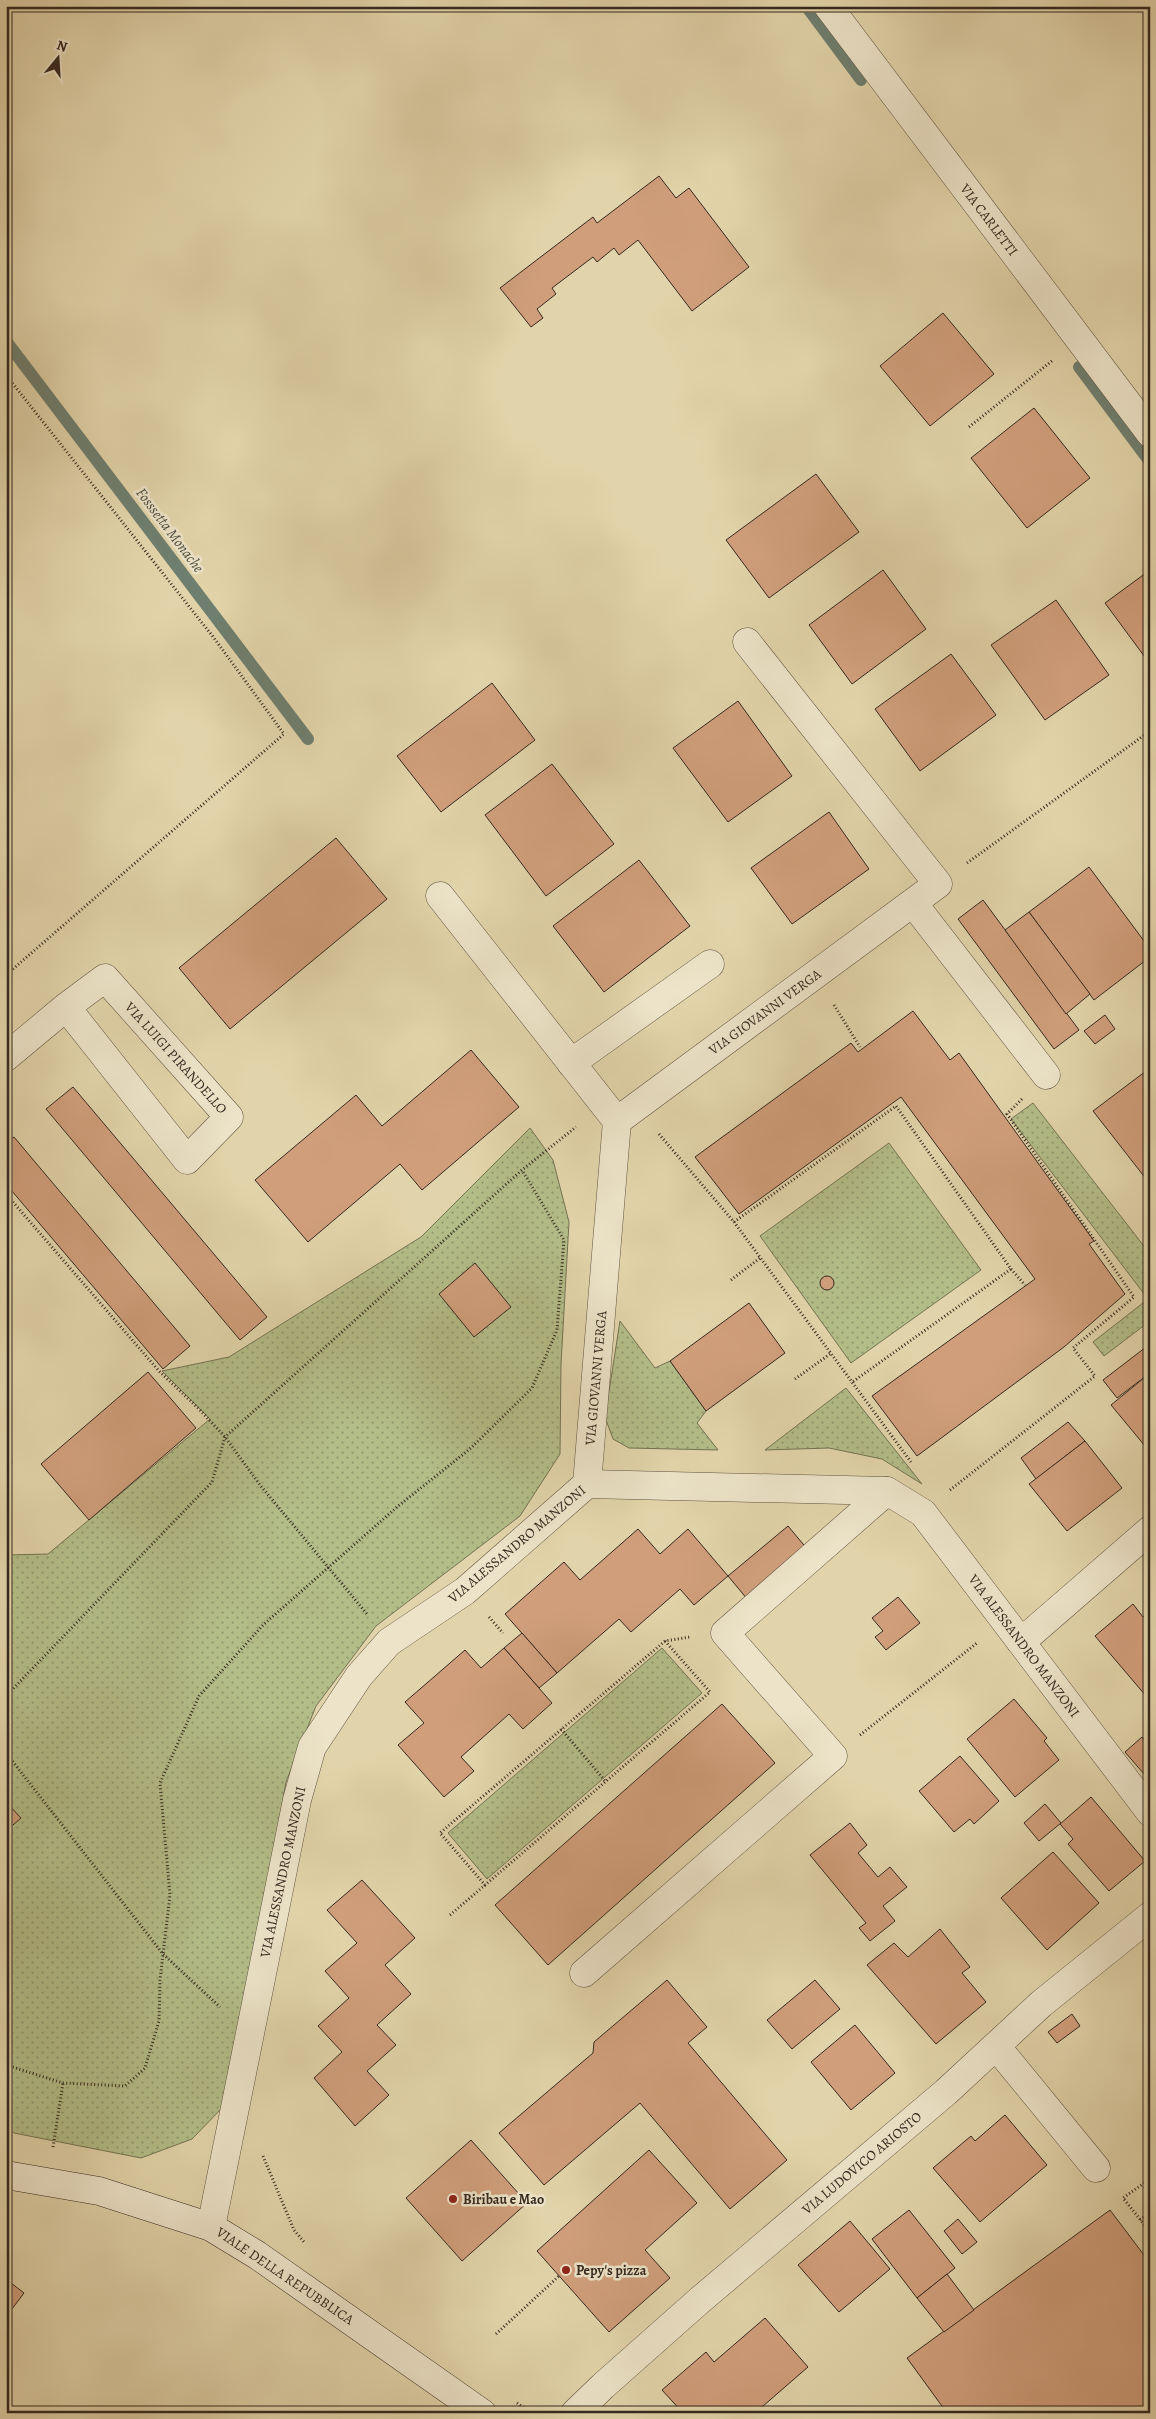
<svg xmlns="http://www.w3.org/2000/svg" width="1156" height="2419" viewBox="0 0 1156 2419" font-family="Alegreya,serif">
<defs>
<pattern id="green-dots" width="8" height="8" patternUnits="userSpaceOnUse" patternTransform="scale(1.25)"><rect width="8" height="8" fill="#b3bd88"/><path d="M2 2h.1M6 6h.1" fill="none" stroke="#929a6f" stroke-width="1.8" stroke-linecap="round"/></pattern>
</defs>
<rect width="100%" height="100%" fill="#e2d4aa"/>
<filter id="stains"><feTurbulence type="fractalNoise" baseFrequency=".004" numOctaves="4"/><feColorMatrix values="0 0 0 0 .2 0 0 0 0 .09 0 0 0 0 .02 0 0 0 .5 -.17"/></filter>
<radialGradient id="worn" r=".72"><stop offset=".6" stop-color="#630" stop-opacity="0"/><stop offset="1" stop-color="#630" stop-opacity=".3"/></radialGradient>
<g fill="url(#green-dots)" stroke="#747354">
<path d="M 1033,1103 L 1150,1254 L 1150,1321 L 1104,1356 L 1093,1342 L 1148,1299 L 1011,1119 Z"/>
<path d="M 530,1128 L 553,1160 L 569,1222 L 561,1364 L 560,1454 L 520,1516 L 376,1626 L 316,1706 L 286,1782 L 243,2026 L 222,2108 L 192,2139 L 141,2158 L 14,2133 L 6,2128 L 6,1555 L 48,1554 L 210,1419 L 162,1371 L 229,1357 L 421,1237 Z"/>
<path d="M 889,1143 L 981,1270 L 851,1363 L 760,1236 Z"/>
<path d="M 620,1321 L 655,1368 L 670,1361 L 706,1411 L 697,1423 L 718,1450 L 629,1448 L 613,1439 L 605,1417 Z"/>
<path d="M 846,1388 L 922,1484 L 882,1459 L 829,1448 L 765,1450 Z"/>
<path d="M 662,1648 L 702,1693 L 487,1879 L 448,1833 Z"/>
</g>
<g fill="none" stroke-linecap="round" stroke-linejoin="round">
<g stroke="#6f7f6f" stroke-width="12">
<path d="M 806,6 L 861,80"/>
<path d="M 6,341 L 308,739"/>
<path d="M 1079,367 L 1150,462"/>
</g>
</g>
<g fill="#d09e7b" stroke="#35291f">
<path d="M 659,176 L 676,198 L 689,188 L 749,267 L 692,311 L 638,240 L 619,255 L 614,248 L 597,262 L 593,257 L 552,288 L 556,294 L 537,309 L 543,318 L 531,327 L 500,288 L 593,217 L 597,223 Z"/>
<path d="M 943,313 L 994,374 L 930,426 L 880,366 Z"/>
<path d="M 1034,408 L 1090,478 L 1027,528 L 971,458 Z"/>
<path d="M 816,474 L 859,532 L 769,598 L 726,540 Z"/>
<path d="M 883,570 L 926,629 L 852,684 L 809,625 Z"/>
<path d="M 1150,570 L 1150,664 L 1105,603 Z"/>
<path d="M 1056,600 L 1109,675 L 1045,720 L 991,645 Z"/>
<path d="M 951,654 L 996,715 L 920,771 L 875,709 Z"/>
<path d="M 492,683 L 535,740 L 441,812 L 397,756 Z"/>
<path d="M 738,701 L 792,776 L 728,822 L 673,748 Z"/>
<path d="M 552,764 L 614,844 L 546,896 L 485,815 Z"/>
<path d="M 829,812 L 869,869 L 792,924 L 751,868 Z"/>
<path d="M 336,838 L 387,899 L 230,1029 L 179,968 Z"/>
<path d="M 639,860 L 690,926 L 604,992 L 553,926 Z"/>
<path d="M 1089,867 L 1150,949 L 1150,957 L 1094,1000 L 1029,912 Z"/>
<path d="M 983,900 L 1079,1030 L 1054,1049 L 958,919 Z"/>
<path d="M 1029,912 L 1090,994 L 1066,1014 L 1005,930 Z"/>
<path d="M 913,1011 L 950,1060 L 959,1053 L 1094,1241 L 1089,1244 L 1125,1294 L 1064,1347 L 917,1456 L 872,1396 L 1035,1279 L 901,1097 L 739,1214 L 695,1157 L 851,1043 L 858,1052 Z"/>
<path d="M 1105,1015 L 1115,1029 L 1095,1044 L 1084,1031 Z"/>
<path d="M 471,1050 L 519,1107 L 422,1190 L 400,1164 L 308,1242 L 255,1180 L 356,1095 L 382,1126 Z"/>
<path d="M 1150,1068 L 1150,1184 L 1093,1111 Z"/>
<path d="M 73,1087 L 267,1317 L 240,1340 L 46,1109 Z"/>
<path d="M 14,1137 L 190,1346 L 163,1369 L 6,1184 L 6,1143 Z"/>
<path d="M 475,1263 L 511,1307 L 474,1337 L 439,1294 Z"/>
<circle cx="827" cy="1283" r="7"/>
<path d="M 749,1303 L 785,1353 L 706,1411 L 670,1361 Z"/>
<path d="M 1150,1344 L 1150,1373 L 1117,1398 L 1103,1380 Z"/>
<path d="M 148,1372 L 196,1428 L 89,1520 L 41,1464 Z"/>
<path d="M 1150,1373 L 1150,1452 L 1111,1405 Z"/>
<path d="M 1068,1422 L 1085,1441 L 1036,1479 L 1021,1458 Z"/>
<path d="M 1085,1441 L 1122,1488 L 1067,1531 L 1029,1484 Z"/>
<path d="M 6,1460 L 12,1461 L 6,1501 Z"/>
<path d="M 788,1526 L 808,1550 L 748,1600 L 728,1576 Z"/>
<path d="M 638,1529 L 660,1554 L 688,1529 L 728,1576 L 694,1605 L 680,1589 L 631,1632 L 619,1619 L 557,1673 L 505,1614 L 564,1562 L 580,1580 Z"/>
<path d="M 898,1597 L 920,1623 L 886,1650 L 875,1637 L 883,1631 L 872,1618 Z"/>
<path d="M 1133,1604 L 1143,1617 L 1150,1611 L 1150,1693 L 1146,1696 L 1095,1636 Z"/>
<path d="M 522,1633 L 557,1673 L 539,1688 L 504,1648 Z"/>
<path d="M 504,1648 L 552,1703 L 523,1729 L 509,1714 L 461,1757 L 474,1771 L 444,1797 L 398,1745 L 424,1723 L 405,1702 L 465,1650 L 481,1668 Z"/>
<path d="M 1014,1699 L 1047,1738 L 1044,1741 L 1059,1760 L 1015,1797 L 967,1739 Z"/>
<path d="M 722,1704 L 775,1763 L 548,1965 L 495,1905 Z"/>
<path d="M 1142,1737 L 1150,1747 L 1150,1770 L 1144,1774 L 1125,1752 Z"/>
<path d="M 960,1756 L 999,1801 L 974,1824 L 970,1819 L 954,1832 L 919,1791 Z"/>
<path d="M 1091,1797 L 1145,1861 L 1109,1891 L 1068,1844 L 1073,1839 L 1060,1824 Z"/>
<path d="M 6,1802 L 21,1818 L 6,1831 Z"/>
<path d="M 1045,1804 L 1061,1823 L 1039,1841 L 1024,1823 Z"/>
<path d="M 850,1823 L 867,1845 L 858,1853 L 878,1877 L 890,1867 L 907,1887 L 883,1906 L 895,1921 L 870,1941 L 859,1928 L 866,1923 L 810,1855 Z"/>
<path d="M 1053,1852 L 1099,1903 L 1047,1950 L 1001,1898 Z"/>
<path d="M 362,1880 L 415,1938 L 385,1965 L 411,1994 L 377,2025 L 396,2045 L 367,2071 L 389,2095 L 355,2126 L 314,2078 L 342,2052 L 318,2026 L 349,1998 L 325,1971 L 357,1943 L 327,1910 Z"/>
<path d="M 940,1929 L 970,1967 L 962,1973 L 986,2002 L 936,2044 L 867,1965 L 894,1943 L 908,1957 Z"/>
<path d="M 667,1980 L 707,2027 L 688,2043 L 787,2160 L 730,2209 L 640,2103 L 544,2185 L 499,2133 L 593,2053 L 594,2042 Z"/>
<path d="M 815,1980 L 840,2009 L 792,2049 L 767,2020 Z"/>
<path d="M 1072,2014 L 1080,2026 L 1057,2043 L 1048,2032 Z"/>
<path d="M 855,2025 L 895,2073 L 851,2110 L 811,2062 Z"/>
<path d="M 1005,2115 L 1047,2165 L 980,2222 L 933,2168 L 971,2136 L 975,2141 Z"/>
<path d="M 471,2140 L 527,2203 L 462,2261 L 406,2198 Z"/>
<path d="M 649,2150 L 697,2203 L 645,2250 L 670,2278 L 609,2332 L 537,2251 Z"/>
<path d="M 909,2210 L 955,2268 L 917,2298 L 872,2239 Z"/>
<path d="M 1110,2210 L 1150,2263 L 1150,2413 L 947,2413 L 907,2358 Z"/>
<path d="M 958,2219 L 977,2242 L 962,2254 L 944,2231 Z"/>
<path d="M 850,2221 L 890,2269 L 839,2312 L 798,2265 Z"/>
<path d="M 947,2274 L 974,2310 L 944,2332 L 917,2298 Z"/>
<path d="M 6,2279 L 24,2293 L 6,2317 Z"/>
<path d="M 765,2318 L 808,2367 L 755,2413 L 683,2413 L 662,2390 L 706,2352 L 714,2362 Z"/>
</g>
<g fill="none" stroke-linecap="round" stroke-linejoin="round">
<g stroke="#605442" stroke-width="29">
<g id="street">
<path d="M 828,6 L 1150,433"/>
<path d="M 440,896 L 617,1121"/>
<path d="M 913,903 L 1046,1075"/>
<path d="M 6,1057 L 66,1007 L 105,978 L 229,1117 L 187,1160 L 66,1007"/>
<path d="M 571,1063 L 710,964"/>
<path d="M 587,1484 L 617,1121 L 938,884 L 747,642"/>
<path d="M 1021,1642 L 1150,1530"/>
<path d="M 584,1973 L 833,1756 L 725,1633 L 887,1491"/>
<path d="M 996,2046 L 1096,2168"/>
<path d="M 211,2227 L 297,1800 L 312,1747 L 359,1676 L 389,1642 L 465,1591 L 587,1484 L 887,1491 L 923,1513 L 1150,1812"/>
<path d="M 575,2413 L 603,2386 L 700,2300 L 946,2092 L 1041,2004 L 1150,1916"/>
</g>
</g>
<g stroke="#35291f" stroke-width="29">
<path id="secondary" d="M 6,2175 L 99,2191 L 211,2227 L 257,2255 L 482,2413"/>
</g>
<g stroke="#35291f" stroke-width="3" stroke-dasharray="1 2.5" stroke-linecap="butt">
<path d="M 6,375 L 214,638 L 284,734 L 6,975"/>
<path d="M 969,427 L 1053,360"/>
<path d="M 967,863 L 1150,731"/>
<path d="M 834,1005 L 860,1047"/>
<path d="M 659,1134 L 734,1222 L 911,1462"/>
<path d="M 6,1194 L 159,1371 L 199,1409 L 225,1437 L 260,1485 L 367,1614"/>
<path d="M 734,1222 L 896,1106 L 1011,1269 L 851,1383"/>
<path d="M 1011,1269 L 1025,1285"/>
<path d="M 731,1280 L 760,1258"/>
<path d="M 795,1379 L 830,1354"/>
<path d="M 950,1490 L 1095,1376 L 1073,1348 L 1134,1297 L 1007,1114 L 1022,1099"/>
<path d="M 489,1617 L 503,1633"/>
<path d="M 665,1641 L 710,1692 L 485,1885 L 440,1833 L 665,1641 L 690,1637"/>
<path d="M 6,1696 L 212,1482 L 225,1437 L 522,1170 L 576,1127"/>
<path d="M 561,1729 L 606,1782"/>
<path d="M 860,1735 L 977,1643"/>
<path d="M 6,1753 L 163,1954 L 220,2007"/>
<path d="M 450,1915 L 485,1885"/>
<path d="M 6,2065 L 63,2083 L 125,2086 L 145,2068 L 159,2021 L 160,1980 L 170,1895 L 160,1783 L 199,1696 L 263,1625 L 397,1507 L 471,1448 L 532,1388 L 557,1330 L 564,1240 L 522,1170"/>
<path d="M 53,2147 L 63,2083"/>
<path d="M 263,2156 L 294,2230 L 304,2242"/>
<path d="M 1150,2179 L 1123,2198 L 1150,2232"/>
<path d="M 1140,2220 L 1150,2212"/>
<path d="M 496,2334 L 559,2276"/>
<path d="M 517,2403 L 531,2413"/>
</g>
<use href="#street" stroke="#ece3c8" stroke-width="28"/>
<use href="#secondary" stroke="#ece3c8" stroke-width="28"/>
</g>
<g fill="#8f2418" stroke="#ece3c8" stroke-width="2">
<circle cx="453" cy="2199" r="5"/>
<circle cx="566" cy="2270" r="5"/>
</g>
<g text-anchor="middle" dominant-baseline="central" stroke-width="5" stroke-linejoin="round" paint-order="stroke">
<g font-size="14" fill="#35291f" stroke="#ece3c8">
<text transform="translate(989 220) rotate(53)">VIA CARLETTI</text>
<text transform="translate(765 1012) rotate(-36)">VIA GIOVANNI VERGA</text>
<text transform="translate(176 1058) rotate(48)">VIA LUIGI PIRANDELLO</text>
<text transform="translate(596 1378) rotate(-85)">VIA GIOVANNI VERGA</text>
<text transform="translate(517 1544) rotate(-40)">VIA ALESSANDRO MANZONI</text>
<text transform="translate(1024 1646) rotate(53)">VIA ALESSANDRO MANZONI</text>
<text transform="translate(283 1872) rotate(-78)">VIA ALESSANDRO MANZONI</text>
<text transform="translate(862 2163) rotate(-40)">VIA LUDOVICO ARIOSTO</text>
<text transform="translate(285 2276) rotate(34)">VIALE DELLA REPUBBLICA</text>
</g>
<g font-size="14" font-weight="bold" fill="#35291f" stroke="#ece3c8" text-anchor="start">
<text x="463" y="2199">Biribau e Mao</text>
<text x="576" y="2270">Pepy's pizza</text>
</g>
<g font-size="15" font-style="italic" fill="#4d4d40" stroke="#ece3c8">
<text transform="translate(170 530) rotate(53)">Fosssetta Monache</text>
</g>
</g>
<rect width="1156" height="2419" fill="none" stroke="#e2d4aa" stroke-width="25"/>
<rect x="8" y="8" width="1141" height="2404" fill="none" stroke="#35291f" stroke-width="2.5"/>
<rect x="12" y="12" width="1131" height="2394" fill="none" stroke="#35291f"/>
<g transform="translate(58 58) rotate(18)" stroke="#ece3c8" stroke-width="4" paint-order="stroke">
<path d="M0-4L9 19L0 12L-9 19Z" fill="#35291f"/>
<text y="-8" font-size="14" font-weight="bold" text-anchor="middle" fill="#35291f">N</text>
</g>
<rect width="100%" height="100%" filter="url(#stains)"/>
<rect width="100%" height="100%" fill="url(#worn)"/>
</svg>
